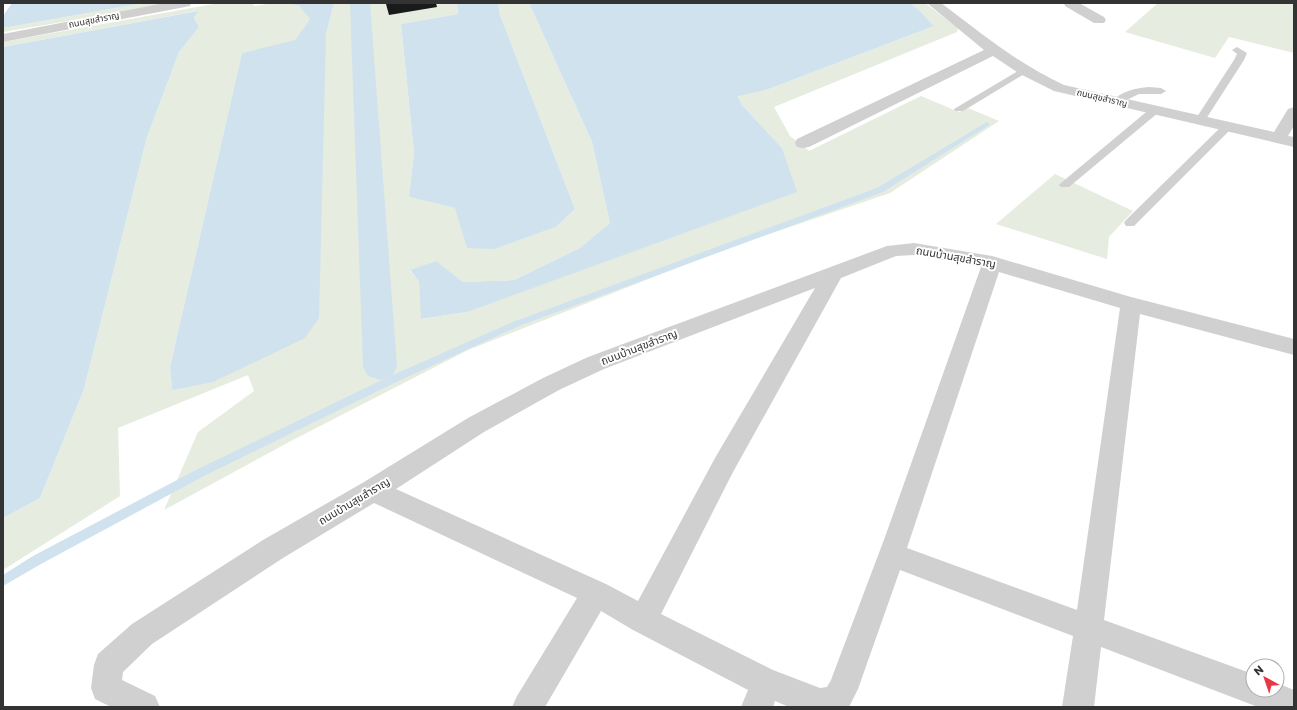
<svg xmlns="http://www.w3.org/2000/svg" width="1297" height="710" viewBox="0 0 1297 710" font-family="Poppins,'Noto Sans Thai',sans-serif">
<rect width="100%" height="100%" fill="#fff"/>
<g fill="#e6ecdf">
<path d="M 144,3 L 175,3 L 3,32 L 3,28 Z"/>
<path d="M 219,3 L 251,3 L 255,6 C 267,4 288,0 300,7 C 304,9 307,15 310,19 L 295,41 L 242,53 L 170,367 L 172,389 L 326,34 L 334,3 L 457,3 L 458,14 L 401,24 L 414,153 L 409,197 L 456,208 L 495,249 L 556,227 L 575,209 L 500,15 L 498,3 L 529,3 L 592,142 L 610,223 L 580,248 L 514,280 L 463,282 L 435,261 L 410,271 L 419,280 L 422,319 L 467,312 L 782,148 L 742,105 L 738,95 L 766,90 L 934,26 L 919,10 L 910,3 L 925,3 L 958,28 L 957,32 L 774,107 L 790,136 L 809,151 L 921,96 L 959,112 L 968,108 L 999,121 L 890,193 L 725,249 L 468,350 L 289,442 L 164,510 L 198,432 L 254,391 L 248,375 L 118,428 L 120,496 L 3,570 L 3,518 L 40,498 L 84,389 L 147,137 L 179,52 L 199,27 L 194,16 L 197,11 L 3,47 L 3,42 Z"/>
<path d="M 1158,3 L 1294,3 L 1294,53 L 1229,37 L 1215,58 L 1125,32 Z"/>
<path d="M 1055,174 L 1133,211 L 1109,237 L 1107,259 L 996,224 Z"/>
</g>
<g fill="#cfe2ee">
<path d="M 12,3 L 144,3 L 3,28 L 3,16 Z"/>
<path d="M 288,3 L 334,3 L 326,34 L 319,318 L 305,338 L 213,382 L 172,390 L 170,367 L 242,53 L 295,40 L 310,19 L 299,6 Z"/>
<path d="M 457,3 L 498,3 L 500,15 L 575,209 L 556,227 L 495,249 L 467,248 L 455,208 L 409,197 L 414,153 L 401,24 L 458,14 Z"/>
<path d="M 529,3 L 910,3 L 919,10 L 934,26 L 766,90 L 738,96 L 742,105 L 782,148 L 797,192 L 467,312 L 421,319 L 419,281 L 410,270 L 436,261 L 463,282 L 514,280 L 580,248 L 610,223 L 592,142 Z"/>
<path d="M 198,11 L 194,17 L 199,27 L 179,52 L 147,137 L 84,389 L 40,498 L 3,518 L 3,47 Z"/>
</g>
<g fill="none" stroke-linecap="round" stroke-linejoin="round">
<path fill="#cfe2ee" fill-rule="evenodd" d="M 987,122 L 989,123 L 989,125 L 883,192 L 519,326 L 392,384 L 204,476 L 41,564 L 3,586 L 3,575 L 33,556 L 196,470 L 386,378 L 513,322 L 877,188 Z"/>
<path fill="#cfe2ee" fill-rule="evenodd" d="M 350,3 L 370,3 L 397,367 L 392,376 L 380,380 L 368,376 L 363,367 Z"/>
</g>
<path fill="#1a1a1a" d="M 394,3 L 436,3 L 437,7 L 389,15 L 386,4 Z"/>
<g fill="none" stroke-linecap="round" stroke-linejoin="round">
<g fill="#d0d0d0" fill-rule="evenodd">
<path d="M 1237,47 L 1247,53 L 1244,60 L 1204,122 L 1196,122 L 1195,120 L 1234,60 L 1237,54 L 1232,50 Z"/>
<path d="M 1023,68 L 1028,71 L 1026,73 L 963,111 L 955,111 L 954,109 Z"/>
<path d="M 1149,87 L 1161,88 L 1166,91 L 1161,94 L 1139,94 L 1118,104 L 1113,101 C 1121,91 1136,88 1149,87 Z"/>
<path d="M 1155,107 L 1160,110 L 1159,112 L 1069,187 L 1061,187 L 1059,185 L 1061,183 L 1151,108 Z"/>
<path d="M 1228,123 L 1233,126 L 1232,128 L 1134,226 L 1126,226 L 1124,223 L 1126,220 L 1224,124 Z"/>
</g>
<g fill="#d0d0d0" fill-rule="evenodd">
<path d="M 165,3 L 191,3 L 190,6 L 185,7 L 3,42 L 3,34 Z"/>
<path d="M 927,3 L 941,3 C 981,33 1018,64 1064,85 L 1274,132 L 1288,109 L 1294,107 L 1294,126 L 1288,136 L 1294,137 L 1294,147 L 1054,91 L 1020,74 L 993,56 L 809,147 L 803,148 L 797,147 L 795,143 L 797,139 L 984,50 Z"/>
<path d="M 1064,3 L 1079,3 L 1104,17 L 1106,20 L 1104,23 L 1094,23 L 1065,6 Z"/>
<path d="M 914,243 L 992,256 L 1131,297 L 1294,339 L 1294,355 L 1140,314 L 1104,620 L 1253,674 L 1253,690 L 1277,690 L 1277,683 L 1294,690 L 1294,707 L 1258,707 L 1101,647 L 1094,707 L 1062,707 L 1073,636 L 900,570 L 858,689 L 849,707 L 789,707 L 775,701 L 773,707 L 741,707 L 748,690 L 633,630 L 601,611 L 545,707 L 512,707 L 517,696 L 577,598 L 374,503 L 283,558 L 152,644 L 123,672 L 122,680 L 155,696 L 160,707 L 111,707 L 95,699 L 91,688 L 94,665 L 98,654 L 132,624 L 263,540 L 364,482 L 468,418 L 543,378 L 588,357 L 887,246 ZM 914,255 L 981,267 L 885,537 L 831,680 L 827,687 L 820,688 L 773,670 L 661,614 L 733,472 L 841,278 L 896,256 ZM 999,272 L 1120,308 L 1077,610 L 907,548 ZM 815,288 L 715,458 L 638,601 L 606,584 L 396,489 L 484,432 L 559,390 L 604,369 Z"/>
</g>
</g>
<g text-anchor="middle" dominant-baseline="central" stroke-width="4" stroke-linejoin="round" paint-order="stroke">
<g font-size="9" fill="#333" stroke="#fff">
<text transform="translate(94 20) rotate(-11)">ถนนสุขสำราญ</text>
<text transform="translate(1102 98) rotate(13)">ถนนสุขสำราญ</text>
</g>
<g font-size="11" fill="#333" stroke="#fff">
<text transform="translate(956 257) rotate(10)">ถนนบ้านสุขสำราญ</text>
<text transform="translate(639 347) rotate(-21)">ถนนบ้านสุขสำราญ</text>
<text transform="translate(354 501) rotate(-31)">ถนนบ้านสุขสำราญ</text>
</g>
</g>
<rect width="1297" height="710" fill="none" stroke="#333333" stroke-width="8"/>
<g transform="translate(1265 678) rotate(320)"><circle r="19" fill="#ffffff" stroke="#adadad"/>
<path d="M0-3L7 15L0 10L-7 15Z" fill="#e63946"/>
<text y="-6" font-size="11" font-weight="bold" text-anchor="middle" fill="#333333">N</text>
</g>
</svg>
